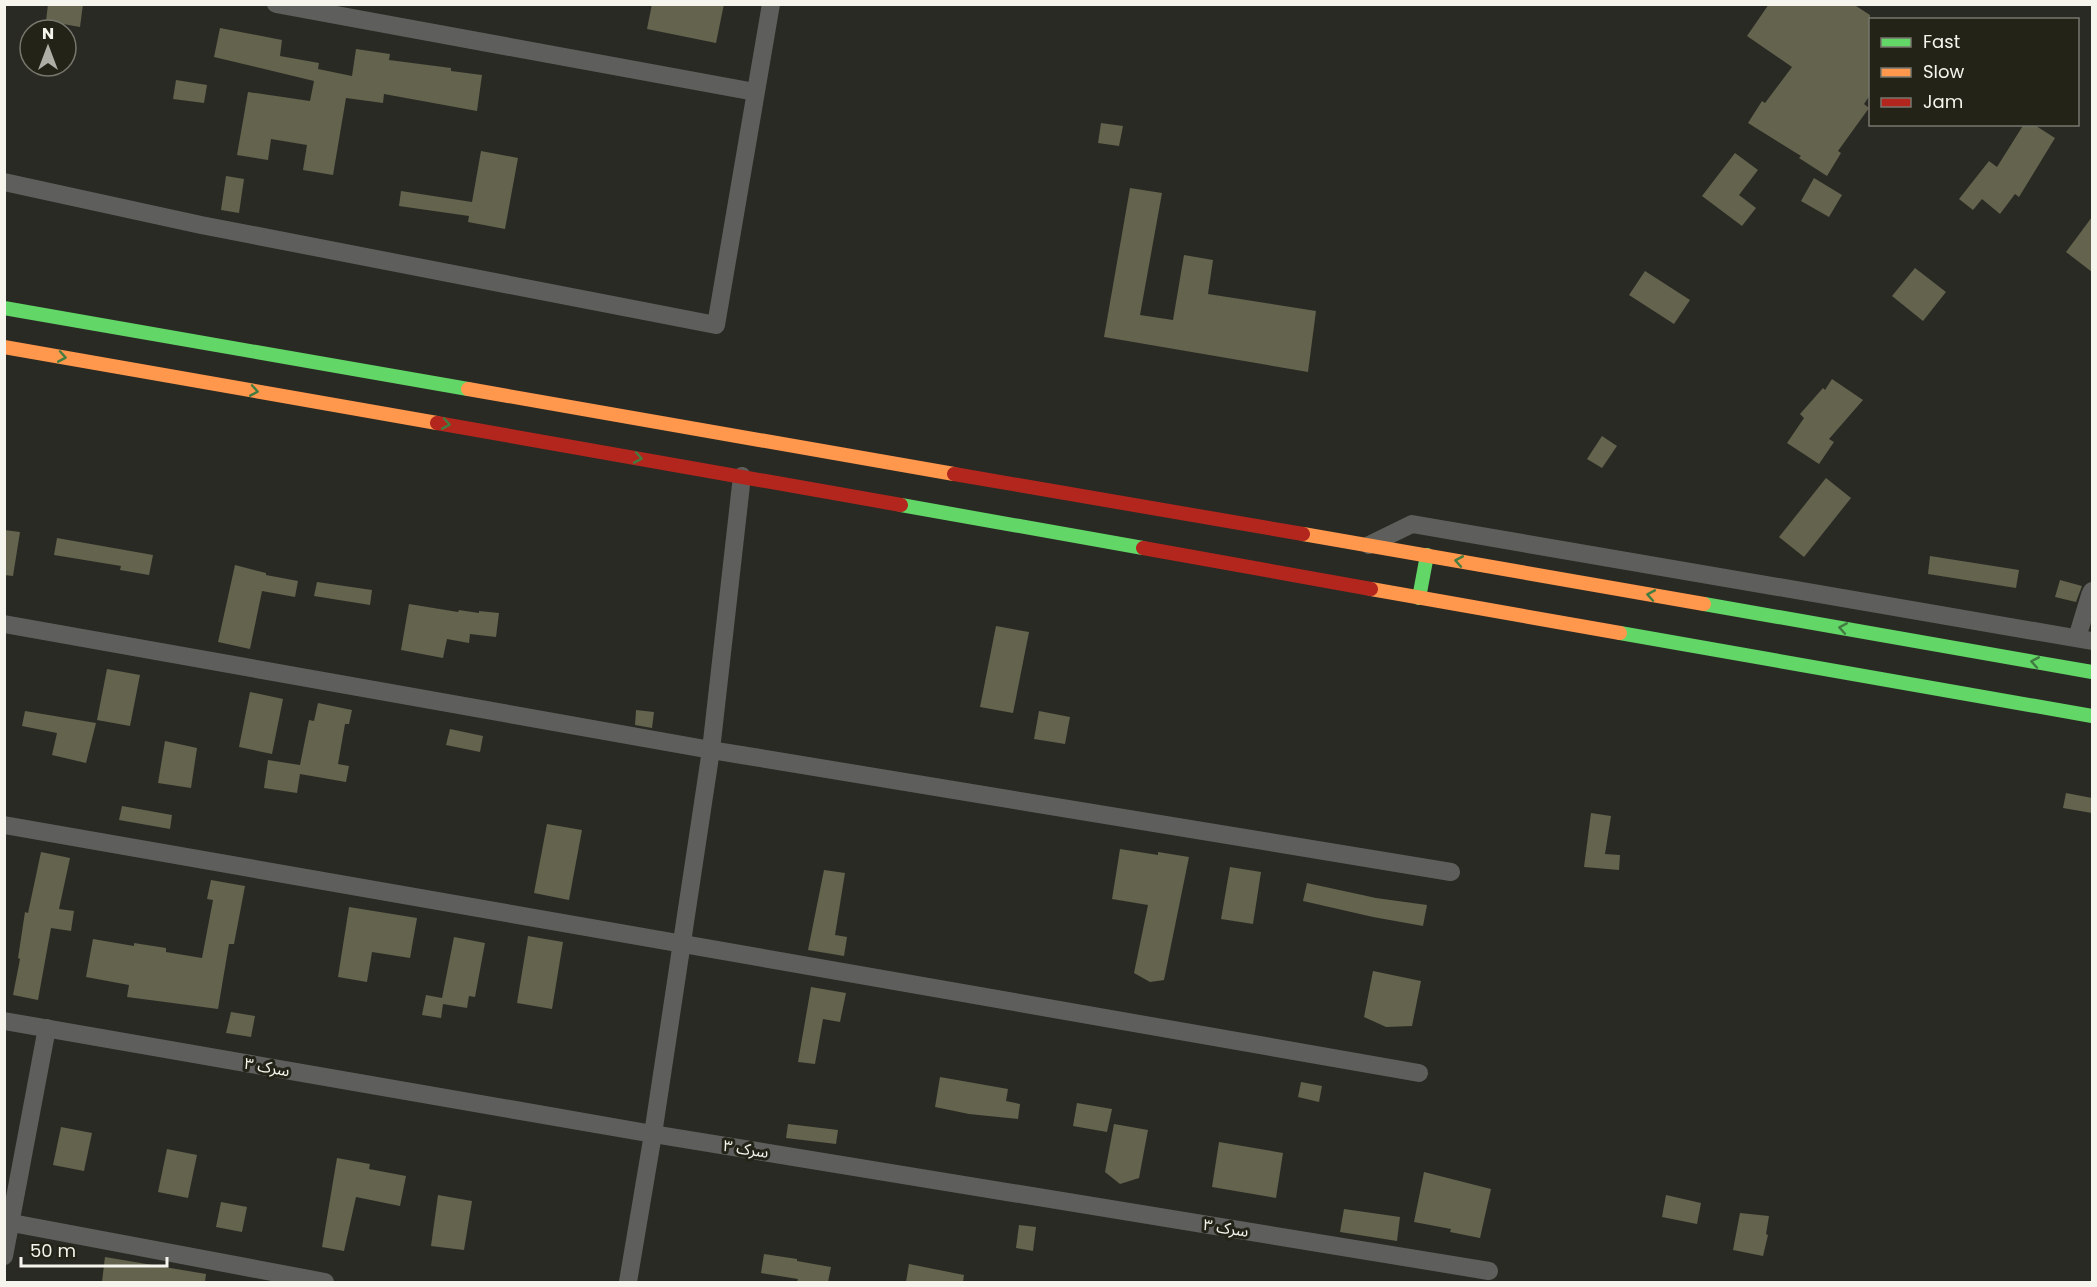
<svg xmlns="http://www.w3.org/2000/svg" width="2097" height="1287" viewBox="0 0 2097 1287" font-family="Poppins,'Noto Sans Arabic',sans-serif">
<rect width="100%" height="100%" fill="#2a2a24"/>
<g fill="#63634e">
<path d="M 48,4 L 83,4 L 80,27 L 46,21 Z"/>
<path d="M 652,4 L 724,4 L 716,43 L 647,29 Z"/>
<path d="M 1769,4 L 1853,4 L 1870,15 L 1870,95 L 1864,104 L 1869,108 L 1838,151 L 1841,153 L 1827,176 L 1799,158 L 1801,156 L 1748,123 L 1762,101 L 1765,103 L 1792,67 L 1747,36 Z"/>
<path d="M 220,28 L 282,40 L 280,56 L 319,63 L 318,69 L 352,76 L 356,49 L 390,54 L 389,60 L 451,68 L 451,71 L 482,75 L 477,111 L 384,94 L 383,103 L 346,98 L 333,175 L 303,170 L 307,145 L 271,139 L 268,160 L 237,155 L 248,92 L 310,101 L 314,81 L 214,57 Z"/>
<path d="M 176,80 L 207,85 L 204,103 L 173,99 Z"/>
<path d="M 1101,123 L 1123,126 L 1119,146 L 1098,143 Z"/>
<path d="M 2024,124 L 2033,124 L 2055,138 L 2019,197 L 2015,194 L 2000,214 L 1982,199 L 1973,210 L 1959,199 L 1989,161 L 1997,167 Z"/>
<path d="M 481,151 L 518,158 L 505,229 L 468,222 L 469,216 L 399,206 L 401,191 L 472,202 Z"/>
<path d="M 1735,153 L 1758,170 L 1739,195 L 1756,208 L 1742,226 L 1702,196 Z"/>
<path d="M 226,176 L 244,179 L 239,213 L 221,210 Z"/>
<path d="M 1814,178 L 1842,195 L 1829,217 L 1801,201 Z"/>
<path d="M 1130,188 L 1162,193 L 1140,315 L 1173,320 L 1184,255 L 1213,260 L 1208,294 L 1316,311 L 1308,372 L 1104,337 Z"/>
<path d="M 2092,217 L 2092,272 L 2066,252 Z"/>
<path d="M 1915,268 L 1946,292 L 1923,321 L 1892,296 Z"/>
<path d="M 1645,271 L 1690,300 L 1674,324 L 1629,295 Z"/>
<path d="M 1832,379 L 1863,400 L 1829,439 L 1834,442 L 1819,464 L 1787,443 L 1804,418 L 1800,414 L 1823,388 L 1825,390 Z"/>
<path d="M 1602,436 L 1617,446 L 1602,468 L 1587,459 Z"/>
<path d="M 1826,478 L 1851,498 L 1804,557 L 1779,537 Z"/>
<path d="M 4,530 L 20,532 L 13,576 L 4,575 Z"/>
<path d="M 57,538 L 153,555 L 149,575 L 120,570 L 121,566 L 54,555 Z"/>
<path d="M 1930,556 L 2019,570 L 2016,588 L 1928,574 Z"/>
<path d="M 235,565 L 266,573 L 266,575 L 298,581 L 295,597 L 262,591 L 250,649 L 218,642 Z"/>
<path d="M 2060,580 L 2082,586 L 2076,602 L 2055,597 Z"/>
<path d="M 317,582 L 372,590 L 370,605 L 314,596 Z"/>
<path d="M 409,604 L 458,612 L 459,610 L 479,613 L 479,611 L 499,613 L 496,637 L 470,634 L 469,643 L 447,639 L 443,658 L 401,650 Z"/>
<path d="M 996,626 L 1029,632 L 1013,713 L 980,707 Z"/>
<path d="M 107,669 L 140,675 L 130,726 L 97,720 Z"/>
<path d="M 250,692 L 283,699 L 272,754 L 239,747 Z"/>
<path d="M 318,703 L 352,710 L 349,724 L 345,724 L 338,764 L 349,766 L 346,782 L 300,774 L 297,793 L 264,788 L 268,760 L 300,765 L 309,720 L 314,721 Z"/>
<path d="M 636,710 L 654,712 L 652,728 L 635,725 Z"/>
<path d="M 25,711 L 96,723 L 86,763 L 52,755 L 57,733 L 22,726 Z"/>
<path d="M 1039,711 L 1070,717 L 1065,744 L 1034,739 Z"/>
<path d="M 450,729 L 483,736 L 480,752 L 446,745 Z"/>
<path d="M 165,741 L 197,748 L 191,788 L 158,783 Z"/>
<path d="M 2066,793 L 2092,798 L 2092,813 L 2063,808 Z"/>
<path d="M 122,806 L 172,815 L 170,829 L 119,820 Z"/>
<path d="M 1591,813 L 1611,816 L 1605,854 L 1620,855 L 1619,870 L 1584,867 Z"/>
<path d="M 547,824 L 582,830 L 569,900 L 534,893 Z"/>
<path d="M 1120,849 L 1158,855 L 1158,852 L 1189,857 L 1164,980 L 1150,982 L 1134,973 L 1148,905 L 1112,899 Z"/>
<path d="M 41,852 L 70,858 L 59,909 L 74,911 L 71,931 L 51,928 L 38,1000 L 13,995 L 20,959 L 18,958 L 25,912 L 28,913 Z"/>
<path d="M 1230,867 L 1261,872 L 1253,924 L 1221,919 Z"/>
<path d="M 824,870 L 845,873 L 835,935 L 847,937 L 844,956 L 808,950 Z"/>
<path d="M 211,880 L 245,886 L 234,944 L 229,944 L 218,1009 L 127,997 L 129,985 L 86,977 L 93,939 L 134,946 L 134,943 L 166,948 L 166,952 L 202,958 L 213,900 L 207,899 Z"/>
<path d="M 1307,883 L 1376,898 L 1427,905 L 1423,926 L 1373,917 L 1303,901 Z"/>
<path d="M 349,907 L 417,918 L 410,958 L 372,952 L 367,982 L 338,977 Z"/>
<path d="M 528,936 L 563,942 L 552,1009 L 517,1003 Z"/>
<path d="M 454,937 L 485,943 L 475,997 L 469,996 L 467,1008 L 443,1004 L 441,1018 L 422,1015 L 426,995 L 442,998 Z"/>
<path d="M 1373,971 L 1421,981 L 1412,1026 L 1386,1027 L 1364,1017 Z"/>
<path d="M 811,987 L 846,993 L 840,1022 L 823,1019 L 815,1064 L 798,1062 Z"/>
<path d="M 231,1012 L 255,1016 L 251,1037 L 226,1033 Z"/>
<path d="M 940,1077 L 1008,1089 L 1006,1101 L 1020,1104 L 1018,1119 L 969,1114 L 935,1107 Z"/>
<path d="M 1301,1082 L 1322,1086 L 1319,1102 L 1298,1097 Z"/>
<path d="M 1077,1103 L 1112,1109 L 1107,1132 L 1073,1126 Z"/>
<path d="M 788,1124 L 838,1130 L 836,1144 L 786,1138 Z"/>
<path d="M 1114,1124 L 1148,1130 L 1139,1178 L 1120,1184 L 1105,1172 Z"/>
<path d="M 61,1127 L 92,1133 L 84,1171 L 53,1165 Z"/>
<path d="M 1219,1142 L 1283,1153 L 1276,1198 L 1212,1187 Z"/>
<path d="M 167,1149 L 197,1155 L 188,1198 L 158,1192 Z"/>
<path d="M 337,1158 L 370,1164 L 369,1169 L 406,1176 L 400,1206 L 356,1197 L 344,1251 L 322,1247 Z"/>
<path d="M 1424,1172 L 1491,1189 L 1480,1238 L 1450,1232 L 1451,1229 L 1414,1222 Z"/>
<path d="M 438,1195 L 472,1201 L 464,1250 L 431,1246 Z"/>
<path d="M 1666,1195 L 1701,1203 L 1697,1224 L 1662,1217 Z"/>
<path d="M 221,1202 L 247,1207 L 242,1232 L 216,1227 Z"/>
<path d="M 1344,1209 L 1400,1217 L 1397,1241 L 1340,1232 Z"/>
<path d="M 1740,1213 L 1769,1216 L 1766,1234 L 1768,1235 L 1763,1256 L 1733,1250 Z"/>
<path d="M 1019,1225 L 1036,1227 L 1033,1251 L 1016,1248 Z"/>
<path d="M 764,1254 L 797,1259 L 797,1261 L 831,1267 L 828,1282 L 797,1282 L 798,1279 L 761,1273 Z"/>
<path d="M 105,1257 L 206,1274 L 205,1282 L 102,1282 Z"/>
<path d="M 909,1264 L 964,1275 L 963,1282 L 906,1282 Z"/>
</g>
<g fill="none" stroke-linecap="round" stroke-linejoin="round">
<g stroke="#5e5e5c" stroke-width="18">
<path d="M 276,4 L 755,92"/>
<path d="M 4,182 L 201,225 L 716,325 L 771,4"/>
<path d="M 1369,545 L 1412,524 L 2092,641"/>
<path d="M 4,624 L 711,750 L 1451,872"/>
<path d="M 2077,638 L 2090,595 L 2092,591"/>
<path d="M 4,825 L 1419,1073"/>
<path d="M 4,1021 L 653,1134 L 1489,1271"/>
<path d="M 12,1223 L 325,1282"/>
<path d="M 4,1256 L 47,1028"/>
<path d="M 628,1282 L 653,1134 L 711,750 L 742,476"/>
</g>
<g stroke="#63d668" stroke-width="14">
<path d="M 4,308 L 468,389"/>
<path d="M 901,505 L 1143,548"/>
<path d="M 1419,598 L 1427,555"/>
<path d="M 1704,604 L 2092,672"/>
<path d="M 1620,633 L 2092,716"/>
</g>
<g stroke="#ff974d" stroke-width="14">
<path d="M 4,347 L 437,423"/>
<path d="M 468,389 L 954,474"/>
<path d="M 1303,534 L 1704,604"/>
<path d="M 1371,589 L 1620,633"/>
</g>
<g stroke="#b3261e" stroke-width="14">
<path d="M 437,423 L 901,505"/>
<path d="M 954,474 L 1303,534"/>
<path d="M 1143,548 L 1371,589"/>
</g>
</g>
<defs><path id="oneway-chevron" d="M-2-3.5L2.5 0L-2 3.5" fill="none" stroke-width="1.6" stroke-linecap="round" stroke-linejoin="round" transform="scale(1.5)"/></defs>
<g stroke="#437c40">
<use href="#oneway-chevron" transform="translate(62 357) rotate(10)"/>
<use href="#oneway-chevron" transform="translate(254 391) rotate(10)"/>
<use href="#oneway-chevron" transform="translate(446 424) rotate(10)"/>
<use href="#oneway-chevron" transform="translate(638 458) rotate(10)"/>
<use href="#oneway-chevron" transform="translate(1459 561) rotate(-170)"/>
<use href="#oneway-chevron" transform="translate(1651 595) rotate(-170)"/>
<use href="#oneway-chevron" transform="translate(1843 628) rotate(-170)"/>
<use href="#oneway-chevron" transform="translate(2035 662) rotate(-170)"/>
</g>
<g text-anchor="middle" dominant-baseline="central" stroke-width="6" stroke-linejoin="round" paint-order="stroke">
<g font-size="16" fill="#f5f5ee" stroke="#232318">
<text transform="translate(267 1067) rotate(10)">سرک ۳</text>
<text transform="translate(746 1149) rotate(9)">سرک ۳</text>
<text transform="translate(1226 1228) rotate(9)">سرک ۳</text>
</g>
</g>
<rect width="2097" height="1287" fill="none" stroke="#f5f5ee" stroke-width="12"/>
<rect x="1869" y="18" width="210" height="108" fill="#232318" stroke="#77776e" stroke-width="1.5"/>
<rect x="1881" y="38" width="30" height="9" fill="#63d668" stroke="#77776e" stroke-width="1.5"/>
<text x="1923" y="48" font-size="18" fill="#f5f5ee">Fast</text>
<rect x="1881" y="68" width="30" height="9" fill="#ff974d" stroke="#77776e" stroke-width="1.5"/>
<text x="1923" y="78" font-size="18" fill="#f5f5ee">Slow</text>
<rect x="1881" y="98" width="30" height="9" fill="#b3261e" stroke="#77776e" stroke-width="1.5"/>
<text x="1923" y="108" font-size="18" fill="#f5f5ee">Jam</text>
<g transform="translate(48 48)"><circle r="28" fill="#232318" stroke="#77776e" stroke-width="1.5"/>
<path d="M0-4.5L10 22L0 15L-10 22Z" fill="#aeaea7"/>
<text y="-9" font-size="16" font-weight="bold" text-anchor="middle" fill="#f5f5ee">N</text>
</g>
<path d="M21 1257v9h146v-9" fill="none" stroke="#f5f5ee" stroke-width="3"/>
<text x="30" y="1257" font-size="18" fill="#f5f5ee" stroke="#232318" stroke-width="4.5" paint-order="stroke">50 m</text>
</svg>
